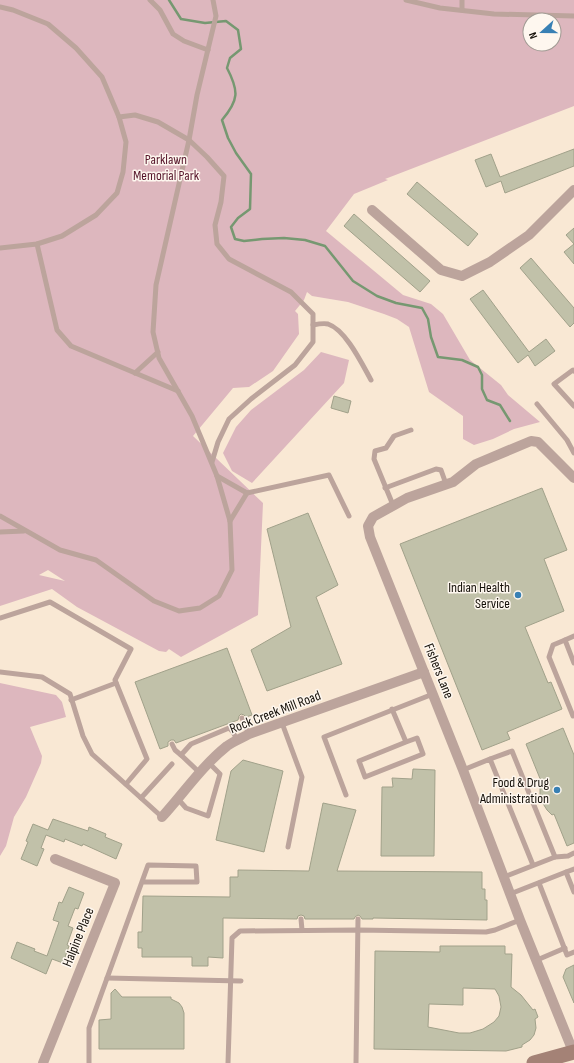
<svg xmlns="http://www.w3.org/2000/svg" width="574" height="1063" viewBox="0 0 574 1063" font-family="'Sofia Sans Condensed',sans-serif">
<rect width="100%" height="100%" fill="#f9e8d4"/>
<g fill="#ddb7be" fill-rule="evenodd">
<path d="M 0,0 L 574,0 L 574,106 L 385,179 L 388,180 L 354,194 L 326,231 L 403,295 L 431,304 L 443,314 L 470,360 L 501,385 L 508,395 L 540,422 L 514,429 L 493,439 L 474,445 L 463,439 L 463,416 L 429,392 L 409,327 L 397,319 L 384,314 L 348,302 L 312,296 L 307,292 L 304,300 L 295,311 L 298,314 L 299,334 L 273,371 L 249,387 L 233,388 L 193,436 L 263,503 L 258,615 L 181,657 L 169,649 L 166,652 L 159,651 L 77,607 L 52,589 L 0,606 ZM 530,20 L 554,20 L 554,44 L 530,44 ZM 48,570 L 65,581 L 39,575 Z"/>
<path d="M 321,352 L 349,360 L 344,383 L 252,483 L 232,471 L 223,453 L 236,427 L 251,410 L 304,370 Z"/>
<path d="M 0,683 L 56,695 L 62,702 L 66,717 L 30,727 L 42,756 L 41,763 L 26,797 L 14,817 L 6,846 L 0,856 Z"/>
</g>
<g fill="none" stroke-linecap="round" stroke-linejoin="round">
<path stroke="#769871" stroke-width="2.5" d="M 169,0 L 181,19 L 205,23 L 226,21 L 238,30 L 241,49 L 230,58 L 227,68 C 239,91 239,100 222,120 L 228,138 L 236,153 L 251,174 L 250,209 L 238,218 L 231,227 L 235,239 L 244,241 L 262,239 L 284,238 L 305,240 L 325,246 L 353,281 L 377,296 L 396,303 L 422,308 L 428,319 L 431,337 L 438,357 L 462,360 L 478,367 L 482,375 L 482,389 L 487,400 L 500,405 L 510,421"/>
</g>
<g fill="#c1c1a9" stroke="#a1a18a" fill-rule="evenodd">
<path d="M 574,149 L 574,166 L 505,193 L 501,181 L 486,187 L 475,160 L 491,154 L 500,177 Z"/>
<path d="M 417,182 L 478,234 L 468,246 L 407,194 Z"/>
<path d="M 354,214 L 430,281 L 420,292 L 344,226 Z"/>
<path d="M 574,228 L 574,264 L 564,252 L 574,244 L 566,235 Z"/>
<path d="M 531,258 L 574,308 L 574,323 L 570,327 L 520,268 Z"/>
<path d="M 483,290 L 529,352 L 546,339 L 555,351 L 535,366 L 528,355 L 518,363 L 470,299 Z"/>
<path d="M 334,396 L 351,401 L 348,413 L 331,408 Z"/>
<path d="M 542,488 L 567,550 L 544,559 L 564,611 L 525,627 L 548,683 L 551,682 L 562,709 L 507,732 L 510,739 L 482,750 L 400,544 Z"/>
<path d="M 308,513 L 338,585 L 316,597 L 342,664 L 267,691 L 251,650 L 291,627 L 267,529 Z"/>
<path d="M 227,648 L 252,715 L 246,717 L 244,715 L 241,714 L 239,716 L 238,720 L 176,743 L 174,740 L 171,740 L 168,742 L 168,746 L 160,749 L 135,682 Z"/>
<path d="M 563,728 L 574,755 L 574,843 L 567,846 L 554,814 L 552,815 L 547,810 L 542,802 L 540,794 L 540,787 L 543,786 L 526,744 Z"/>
<path d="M 243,760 L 283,771 L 264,852 L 216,840 L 231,771 Z"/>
<path d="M 413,769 L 435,770 L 434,856 L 381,856 L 382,787 L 393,787 L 392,778 L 412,779 Z"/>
<path d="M 323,803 L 356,810 L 337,871 L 482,872 L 482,889 L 485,889 L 485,900 L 487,900 L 487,920 L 373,918 L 373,919 L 362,919 L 360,916 L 358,915 L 355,917 L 354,919 L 305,919 L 304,916 L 301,915 L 298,916 L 297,919 L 223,918 L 223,958 L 208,957 L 208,966 L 192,966 L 192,957 L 142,957 L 142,948 L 138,948 L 138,932 L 142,932 L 143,896 L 230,897 L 230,877 L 238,877 L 238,870 L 309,871 Z"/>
<path d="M 53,819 L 88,831 L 89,827 L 106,834 L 105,837 L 122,844 L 116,859 L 83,844 L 82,846 L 65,839 L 64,842 L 46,835 L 41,848 L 44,849 L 37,866 L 21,859 L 28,842 L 26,841 L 33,824 L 48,830 Z"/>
<path d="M 69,887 L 84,893 L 78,909 L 75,908 L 68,926 L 73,928 L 67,945 L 69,946 L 63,963 L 52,959 L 46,974 L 11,958 L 17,942 L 35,949 L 34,951 L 47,956 L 59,922 L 53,920 L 59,902 L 62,903 Z"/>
<path d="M 440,946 L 505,946 L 505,954 L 512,954 L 511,987 L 521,995 L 533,1010 L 535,1009 L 538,1017 L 535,1019 L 536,1028 L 534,1035 L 530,1040 L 522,1045 L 522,1047 L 506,1051 L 374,1049 L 375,951 L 440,952 ZM 463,988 L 495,989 L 499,996 L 501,1007 L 499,1016 L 494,1022 L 483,1029 L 470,1033 L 459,1033 L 428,1027 L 429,1004 L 463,1005 Z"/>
<path d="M 574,965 L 574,1003 L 563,977 L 566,969 Z"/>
<path d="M 115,989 L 122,997 L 171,997 L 171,999 L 179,1003 L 182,1007 L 184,1013 L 184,1049 L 99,1049 L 99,1020 L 111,1019 L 111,993 Z"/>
</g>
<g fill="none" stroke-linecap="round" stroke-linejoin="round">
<g stroke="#bca49c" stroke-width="5">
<path d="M 150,0 L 160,10 L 173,34 L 184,41 L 208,50"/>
<path d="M 406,0 L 440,8 L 494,14 L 574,16"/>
<path d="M 0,7 L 13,10 L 48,24 L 76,48 L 102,77 L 119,117 L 126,142 L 123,172 L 117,193 L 96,215 L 62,236 L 37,244 L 0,248"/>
<path d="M 462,10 L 462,0"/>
<path d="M 119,117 L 135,115 L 158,122 L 189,140 L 207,157 L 224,176 L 221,202 L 215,225 L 217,244 L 229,259 L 291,292 L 313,314 L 313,342 L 295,365 L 251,399 L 229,419 L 218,442 L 212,462"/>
<path d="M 37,244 L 57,330 L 71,346 L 178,391"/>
<path d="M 313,325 C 318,324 324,323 328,324 C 346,330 362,364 371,380"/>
<path d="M 574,371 L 573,370 L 554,384 L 574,406"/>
<path d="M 135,373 L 158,352"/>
<path d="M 537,404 L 567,440 L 574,453"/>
<path d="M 217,476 L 247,493 L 329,475 L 349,516"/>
<path d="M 385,488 L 436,469 L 441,470 L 446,484"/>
<path d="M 393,505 L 374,459 L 375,451 L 386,448 L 394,436 L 411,430"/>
<path d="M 0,516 L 60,550 L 96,560 L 154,601 L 179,611 L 200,608 L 219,596 L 232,570 L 230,521 L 217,476 L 192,416 L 159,358 L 153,332 L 156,285 L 189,140 L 197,95 L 216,16 L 213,0"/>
<path d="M 230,521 L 247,493"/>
<path d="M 0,532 L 24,531"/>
<path d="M 0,618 L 50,602 L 131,649 L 115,680 L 147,759 L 126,784"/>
<path d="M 574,636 L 565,640 L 574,663"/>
<path d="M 565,640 L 553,645 L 549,657 L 573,716 L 574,715"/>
<path d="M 0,672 L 42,677 L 70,694 L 83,736 L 92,754 L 141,798"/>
<path d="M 71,700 L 116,683"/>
<path d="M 392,709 L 406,742 L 417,738 L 423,754 L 365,777 L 359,761 L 406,742"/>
<path d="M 242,718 L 249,734"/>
<path d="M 282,723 L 302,777 L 288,847"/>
<path d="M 172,744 L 175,750 L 181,755"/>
<path d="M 490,759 L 512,751 L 555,857"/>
<path d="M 463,770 L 490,759 L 533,865"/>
<path d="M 200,773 L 181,755 L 191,744 L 229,728 L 233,732 L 237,740"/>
<path d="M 346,795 L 324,737 L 433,694"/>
<path d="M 178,799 L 186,808 L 208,816 L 220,774 L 209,763"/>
<path d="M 162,817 L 141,798 L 172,764"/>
<path d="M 566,872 L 574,869"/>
<path d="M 504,877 L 555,857 L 568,856 L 574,853"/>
<path d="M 539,883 L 567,955 L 574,952"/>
<path d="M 510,894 L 566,872 L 574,892"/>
<path d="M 301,919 L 302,930"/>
<path d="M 537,960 L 565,948"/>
<path d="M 107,978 L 241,981"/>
<path d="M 89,1063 L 89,1028 L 148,865 L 196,866 L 197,882 L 142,882"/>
<path d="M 228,1063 L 232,938 L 240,931 L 358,930 L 486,932 L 495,930 L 520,920"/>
<path d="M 356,1063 L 358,919"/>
</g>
<g stroke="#bca49c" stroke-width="10">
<path d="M 372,210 L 441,270 L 462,276 L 490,262 L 529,235 L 574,190"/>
<path d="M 574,478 L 538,442 L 531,441 L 476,464 L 453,482 L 407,498 L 373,517 L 368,526 L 370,537 L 463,770 L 520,920 L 574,1054"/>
<path d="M 162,817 C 183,794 202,766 227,746 C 234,741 242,738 249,734 L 424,672"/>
<path d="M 43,1063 L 115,883 L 55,859"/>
</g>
<path stroke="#a48276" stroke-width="15" d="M 534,1063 L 574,1052"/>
</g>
<g fill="#3880b4" stroke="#fef7ef" stroke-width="1.5">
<circle cx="518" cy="595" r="4"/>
<circle cx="557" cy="790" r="4"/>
</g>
<g text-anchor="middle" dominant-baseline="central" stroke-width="3" stroke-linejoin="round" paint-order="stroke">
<g font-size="14" fill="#56152a" stroke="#fef7ef">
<text x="166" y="159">Parklawn<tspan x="166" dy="16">Memorial Park</tspan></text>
</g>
<g font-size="14" fill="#140f08" stroke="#fef7ef" text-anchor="end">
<text x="510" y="587">Indian Health<tspan x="510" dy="16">Service</tspan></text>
<text x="549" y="782">Food &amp; Drug<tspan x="549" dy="16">Administration</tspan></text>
</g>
<g font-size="14" fill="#140f08" stroke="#fef7ef">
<text transform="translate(439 671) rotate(68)">Fishers Lane</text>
<text transform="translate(275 712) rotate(-21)">Rock Creek Mill Road</text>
<text transform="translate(78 937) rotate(-68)">Halpine Place</text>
</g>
</g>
<g transform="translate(542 32) rotate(249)"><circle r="19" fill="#fef7ef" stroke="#a09a93"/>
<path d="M0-3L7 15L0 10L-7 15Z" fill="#3880b4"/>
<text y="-6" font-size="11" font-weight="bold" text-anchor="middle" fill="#140f08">N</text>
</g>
</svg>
